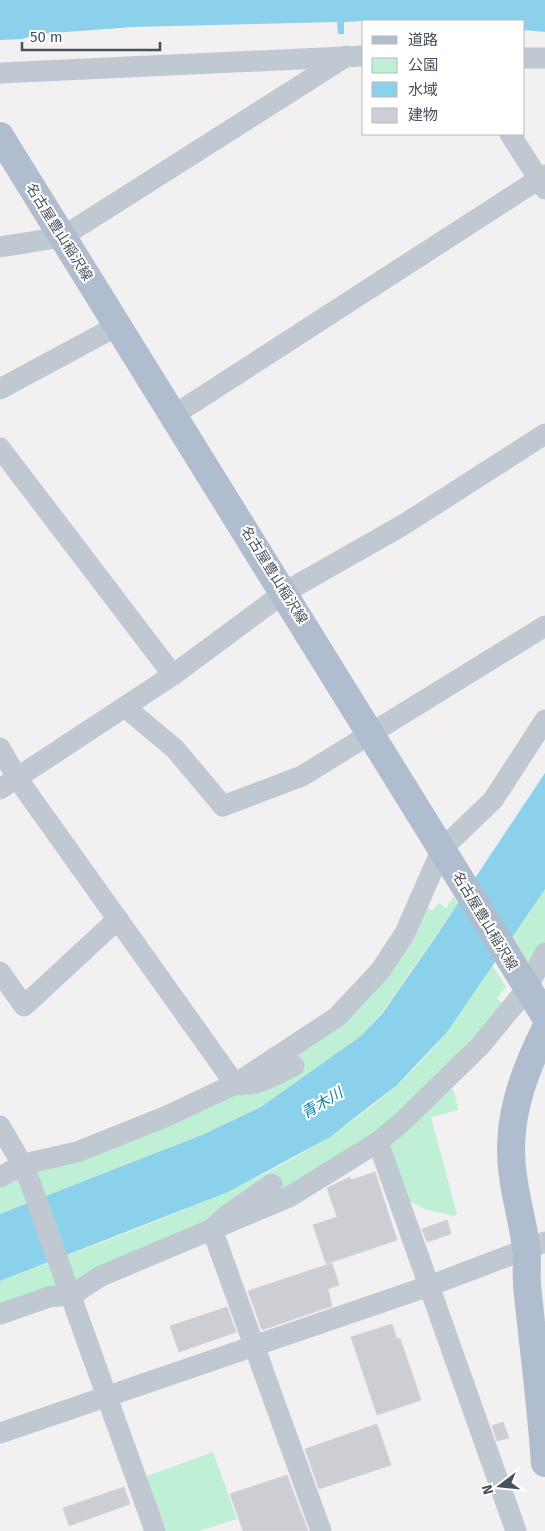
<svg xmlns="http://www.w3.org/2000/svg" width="545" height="1531" viewBox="0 0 545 1531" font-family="'Fira Sans','Noto Sans JP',sans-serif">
<rect width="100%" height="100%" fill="#f2f0f0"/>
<g fill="#bfefd4">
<path d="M 545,889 L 545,942 L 532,967 L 512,936 Z"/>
<path d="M 454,897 L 458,904 L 381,1014 L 361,1036 L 340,1052 L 261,1107 L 202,1135 L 43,1198 L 36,1170 L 260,1079 L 340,1022 L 424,905 L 432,911 L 439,903 L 446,908 Z"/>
<path d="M 492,965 L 506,987 L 497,998 L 504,1006 L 401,1116 L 286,1192 L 76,1286 L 66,1256 C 192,1207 327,1162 422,1060 C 449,1032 470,998 492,965 Z"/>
<path d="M 451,1089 L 454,1091 L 458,1110 L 431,1117 L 457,1214 L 453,1216 L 425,1209 L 402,1198 L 387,1151 L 391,1138 Z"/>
<path d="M 22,1175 L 31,1202 L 0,1214 L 0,1182 Z"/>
<path d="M 53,1261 L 63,1291 L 0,1308 L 0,1281 Z"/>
<path d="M 213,1452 L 237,1519 L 199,1531 L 161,1531 L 142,1478 Z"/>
</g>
<g fill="#8cd1eb">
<path d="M 0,0 L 545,0 L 545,32 L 524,30 L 524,21 L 364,21 L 344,22 L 344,34 L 338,34 L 337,22 L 133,27 L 39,34 L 22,39 L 0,40 Z"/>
<path d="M 545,773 L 545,889 L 447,1032 L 397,1085 L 330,1137 L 228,1192 L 0,1281 L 0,1214 L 202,1135 L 261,1107 L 361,1036 L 382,1014 L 437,935 Z"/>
</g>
<g fill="#cdced4" stroke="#d4d5db">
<path d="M 375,1172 L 397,1240 L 326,1264 L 313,1225 L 337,1217 L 327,1188 L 350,1177 L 351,1180 Z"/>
<path d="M 447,1220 L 451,1234 L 427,1242 L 422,1229 Z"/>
<path d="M 332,1263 L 339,1285 L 328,1289 L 332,1306 L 262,1330 L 248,1291 Z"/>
<path d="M 227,1307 L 236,1332 L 179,1352 L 170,1326 Z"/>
<path d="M 392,1324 L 397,1339 L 400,1338 L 421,1400 L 377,1415 L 351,1337 Z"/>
<path d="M 503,1422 L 509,1438 L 497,1441 L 492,1426 Z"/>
<path d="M 377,1424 L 391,1465 L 319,1489 L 305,1449 Z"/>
<path d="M 287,1475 L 308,1531 L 243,1531 L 230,1494 Z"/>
<path d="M 124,1487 L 130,1504 L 69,1526 L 63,1508 Z"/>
</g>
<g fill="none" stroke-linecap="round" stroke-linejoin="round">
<g stroke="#c0c9d1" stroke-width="21">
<path d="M 524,58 L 545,58"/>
<path d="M 0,73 L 364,56"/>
<path d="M 510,134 L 545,189"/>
<path d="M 0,247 L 62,237 L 347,56"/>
<path d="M 0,389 L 117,326"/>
<path d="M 174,415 L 545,175"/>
<path d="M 0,448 L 173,675"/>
<path d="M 125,707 L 175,749 L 223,806 L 302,776 L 545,626"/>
<path d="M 0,748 L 17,778 L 235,1084 C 255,1088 276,1074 294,1066"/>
<path d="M 0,789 L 173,675 L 285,592 L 403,525 L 545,434"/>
<path d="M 0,972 L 24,1006 L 118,919"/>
<path d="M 0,1126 L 26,1171 L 155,1531"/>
<path d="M 378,1142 L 516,1531"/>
<path d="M 0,1177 L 24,1164 L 77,1152 L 167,1116 L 235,1084 L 337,1017 L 380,971 L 405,933 L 442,849 L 493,800 L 545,720"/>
<path d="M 272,1184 L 226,1216 L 212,1229 L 321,1531"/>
<path d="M 0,1314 L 49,1297 L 72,1295 L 101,1276 L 289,1197 L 378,1142 L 402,1122 L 480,1046 L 527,989 L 545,953"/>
<path d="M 0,1433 L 429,1286 L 545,1242"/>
</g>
<g stroke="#b0bdce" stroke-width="28">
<path d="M 0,136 L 545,1016"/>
<path d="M 545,1030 C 522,1076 505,1124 513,1176 C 516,1200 523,1223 526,1247 C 528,1260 526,1273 527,1285 C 533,1345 541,1404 545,1463"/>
</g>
</g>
<g text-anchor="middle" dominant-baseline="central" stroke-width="4" stroke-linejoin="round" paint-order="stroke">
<g font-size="14" fill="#48515d" stroke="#fff">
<text transform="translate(59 232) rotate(58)">名古屋豊山稲沢線</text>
<text transform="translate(274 575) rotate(58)">名古屋豊山稲沢線</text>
<text transform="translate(485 921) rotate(59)">名古屋豊山稲沢線</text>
</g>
<g font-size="15" font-style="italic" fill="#0e7faa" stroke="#fff">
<text transform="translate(322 1103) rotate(-31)">青木川</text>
</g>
</g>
<rect x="362" y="20" width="162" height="115" fill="#ffffff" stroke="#b6b9be"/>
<rect x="372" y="36" width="25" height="8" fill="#b0bdce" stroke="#b6b9be"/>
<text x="408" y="45" font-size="15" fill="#48515d">道路</text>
<rect x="372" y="58" width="25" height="15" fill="#bfefd4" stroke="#b6b9be"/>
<text x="408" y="70" font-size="15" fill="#48515d">公園</text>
<rect x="372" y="82" width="25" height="15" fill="#8cd1eb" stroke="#b6b9be"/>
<text x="408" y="95" font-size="15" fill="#48515d">水域</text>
<rect x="372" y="108" width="25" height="15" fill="#cdced4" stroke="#b6b9be"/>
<text x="408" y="120" font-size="15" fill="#48515d">建物</text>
<g transform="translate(500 1486) rotate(254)" stroke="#ffffff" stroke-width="4" paint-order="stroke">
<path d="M0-4L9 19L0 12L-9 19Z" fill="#48515d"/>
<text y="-8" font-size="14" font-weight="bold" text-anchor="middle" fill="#48515d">N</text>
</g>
<path d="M22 42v8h138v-8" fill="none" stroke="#48515d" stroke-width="2.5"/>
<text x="30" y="42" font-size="15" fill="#48515d" stroke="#ffffff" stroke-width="4" paint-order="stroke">50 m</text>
</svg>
